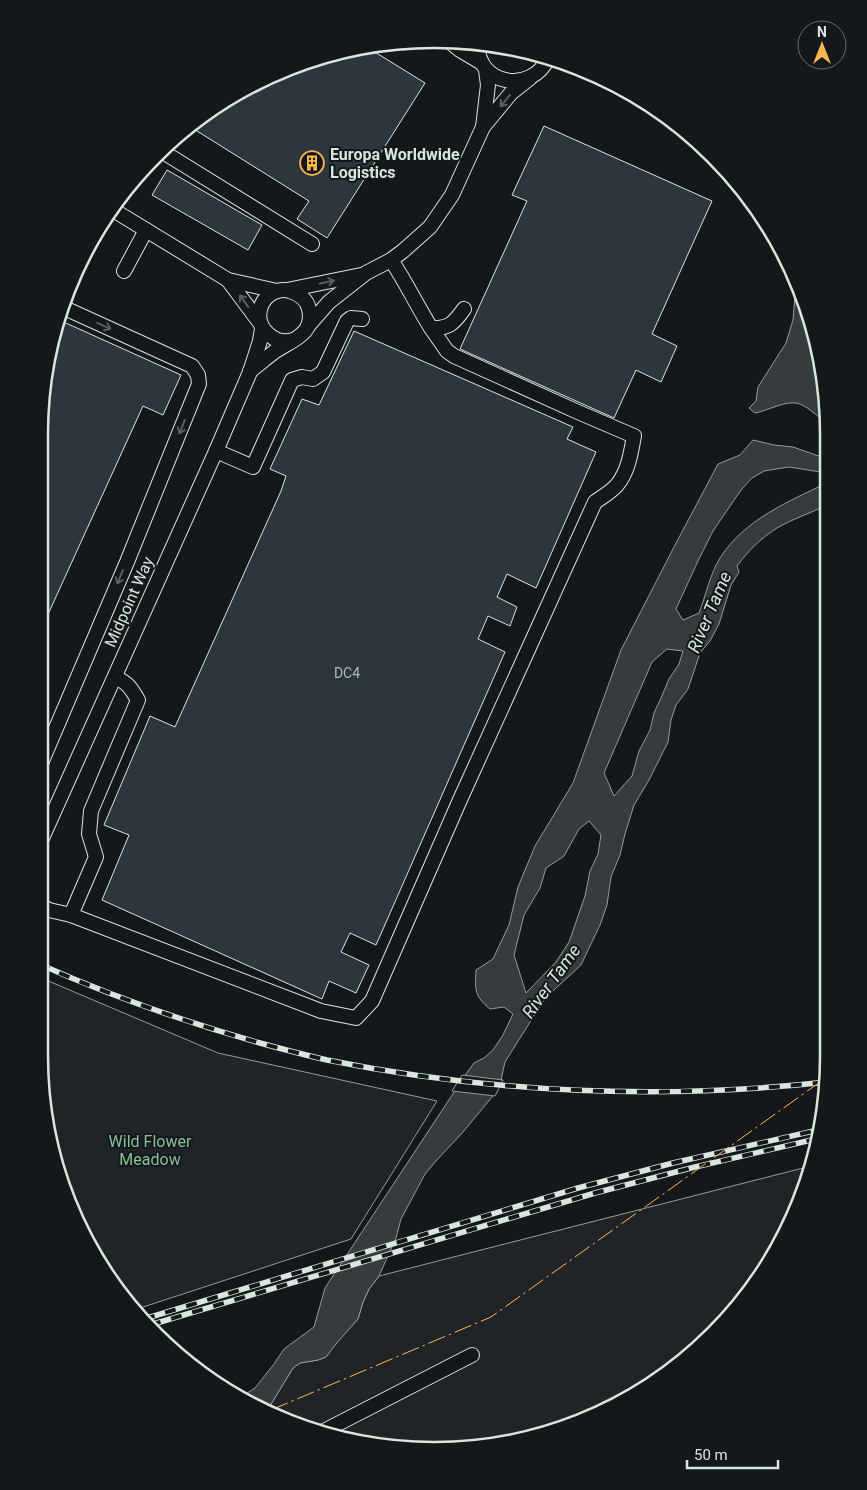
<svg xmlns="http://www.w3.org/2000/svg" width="867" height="1490" viewBox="0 0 867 1490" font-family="Roboto,sans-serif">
<rect width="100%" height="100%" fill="#14181c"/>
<g fill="#202428" stroke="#939e99">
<path d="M 39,977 L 218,1053 L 437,1101 L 351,1239 L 134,1310 L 120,1297 L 60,1183 L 39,1056 Z"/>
<path d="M 811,1166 L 807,1184 L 762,1276 L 674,1369 L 561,1430 L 434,1451 L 331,1438 L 268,1409 L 293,1368 L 300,1363 L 318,1360 L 326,1357 L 335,1344 L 358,1319 L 363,1302 L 369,1289 L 379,1276 Z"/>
</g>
<g fill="#363b3e" stroke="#939e99" fill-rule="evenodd">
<path d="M 802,294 L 807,307 L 827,407 L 827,421 C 818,418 813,411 804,406 C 790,397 771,410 755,413 L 749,408 L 756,401 L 758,387 L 786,343 L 793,320 L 795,295 Z"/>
<path d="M 753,440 L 774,445 L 793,447 L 827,459 L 827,473 L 789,467 L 764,471 L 752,478 L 741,490 L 713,531 L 698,561 L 676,609 L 683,620 L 699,613 C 706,595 710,574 720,558 C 744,520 789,501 827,483 L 827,505 C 811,513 792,519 777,528 C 761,538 748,551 737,566 L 739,572 L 731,585 L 719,624 L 710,641 L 700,653 L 688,689 L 676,705 L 671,720 L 668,742 L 649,780 L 634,805 L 625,834 L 620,855 L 611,877 L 607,905 L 600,925 L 581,965 L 554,990 L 542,1003 L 505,1062 L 501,1080 L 492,1097 L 463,1132 L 436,1161 L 425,1174 L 401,1219 L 396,1238 L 379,1276 L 369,1289 L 363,1302 L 358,1319 L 336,1344 L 326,1357 L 318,1360 L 300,1363 L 293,1368 L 268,1409 L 241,1397 L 255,1388 L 274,1364 L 284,1349 L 314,1327 L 325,1288 L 466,1074 L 474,1063 L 484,1058 L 493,1050 L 503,1035 L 513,1014 L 504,1007 L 490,1009 C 474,996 475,989 476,970 L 493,959 L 500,944 L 509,925 L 518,887 L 535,846 L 573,783 L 621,650 L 674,547 L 718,464 L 740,455 ZM 667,649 L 683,651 L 679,664 L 669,679 L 661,698 L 654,713 L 650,730 L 639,751 L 632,776 L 614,796 L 604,773 L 652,662 ZM 589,821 L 601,835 L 598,854 L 590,871 L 585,896 L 569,942 L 556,962 L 526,993 L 514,955 L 524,915 L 540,888 L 546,868 L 564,856 L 579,829 Z"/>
</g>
<path fill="#14181c" stroke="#939e99" d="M 462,1075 L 503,1080 L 495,1096 L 452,1091 Z"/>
<g fill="#2c363c" stroke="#d8e6dc">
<path d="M 356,46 L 365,46 L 425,83 L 327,238 L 297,219 L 309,201 L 189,126 L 214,105 L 282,69 Z"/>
<path d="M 544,126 L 712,201 L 652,334 L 677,346 L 661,382 L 636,370 L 614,418 L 460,349 L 527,201 L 512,195 Z"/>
<path d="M 167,170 L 262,225 L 248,250 L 152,195 Z"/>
<path d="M 57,319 L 181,375 L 163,415 L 143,406 L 39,634 L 40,407 Z"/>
<path d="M 354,331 L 573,427 L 567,439 L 596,452 L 536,588 L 507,574 L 497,597 L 517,607 L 510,626 L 488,616 L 478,639 L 505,652 L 376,945 L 350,933 L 341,952 L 369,965 L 356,993 L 329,981 L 322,999 L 102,900 L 129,835 L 104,825 L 150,716 L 175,727 L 281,491 L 286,476 L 270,469 L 302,399 L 319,405 Z"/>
</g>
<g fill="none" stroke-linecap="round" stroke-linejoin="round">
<g stroke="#d8e6dc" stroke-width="16">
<g id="minor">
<path d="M 448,40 L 460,50 L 482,63"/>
<path d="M 478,43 C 475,85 532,95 548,58"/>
<path d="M 483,127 L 488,85 L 486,70"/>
<path d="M 160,150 L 312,244"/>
<path d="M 110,208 L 228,280 L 277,291"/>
<path d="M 391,260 C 406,282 417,306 431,328 C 449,329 454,323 464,309"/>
<path d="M 124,271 L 146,230"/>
<path d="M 228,280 L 260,323"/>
<path d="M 287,290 L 361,275"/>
<path d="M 308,326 L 329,302 L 366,273 L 391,260 L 403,251 L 430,227 L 452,195 L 483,127 L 511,93 L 530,78"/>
<path d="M 250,371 C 258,365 266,358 274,352 C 291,340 315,335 309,309 C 307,300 299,294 290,291 C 264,284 246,320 272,337 C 278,342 286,342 294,340"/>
<path d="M 216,451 L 253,467 L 292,380 L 302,377 L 313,379 L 323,372 L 347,321 L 351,318 L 362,319"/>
<path d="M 39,768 L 127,562 L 199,384 L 198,375 L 192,366 L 60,306"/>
<path d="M 39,845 L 216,451 L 250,372 L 260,341 L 262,328"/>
<path d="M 39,905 L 49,910 L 71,915 L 321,1011 L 356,1018 L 372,1001 L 459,802 L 595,502 C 602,497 611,492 617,485 C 628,472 631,453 634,436 L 578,412 L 454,356 L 447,351 L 431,328"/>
<path d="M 71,915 L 96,857 L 89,834 L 91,811 L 138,700 C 131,688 128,683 115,677"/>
<path d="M 320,1433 L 472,1355"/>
</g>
</g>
<use href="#minor" stroke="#14181c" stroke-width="14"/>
<g stroke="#d8e6dc" stroke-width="5.5">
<g id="rail">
<path d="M 39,964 C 111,996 185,1022 260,1043 C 282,1049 305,1055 327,1060 C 492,1093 661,1100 827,1082"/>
<path d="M 144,1319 L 578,1188 L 673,1163 L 818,1130"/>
<path d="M 150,1325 L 595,1193 L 695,1167 L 816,1139"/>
</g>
</g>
<use href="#rail" stroke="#14181c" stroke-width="4" stroke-dasharray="11" stroke-linecap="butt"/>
<path stroke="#ffb74d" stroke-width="1" stroke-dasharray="18 4 2.5 4" stroke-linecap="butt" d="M 271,1410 L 491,1317 L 827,1077"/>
</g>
<defs><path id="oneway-shaft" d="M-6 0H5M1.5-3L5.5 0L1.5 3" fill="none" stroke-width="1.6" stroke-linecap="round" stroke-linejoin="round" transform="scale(1.25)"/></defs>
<g stroke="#59605f">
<use href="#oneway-shaft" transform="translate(505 101) rotate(130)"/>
<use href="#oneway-shaft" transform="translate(327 282) rotate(-12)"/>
<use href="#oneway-shaft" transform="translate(244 301) rotate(-126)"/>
<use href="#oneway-shaft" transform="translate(104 326) rotate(24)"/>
<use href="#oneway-shaft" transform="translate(182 427) rotate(112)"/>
<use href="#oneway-shaft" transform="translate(120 577) rotate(113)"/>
</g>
<defs>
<g id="building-ring" transform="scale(1.25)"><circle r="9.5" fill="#14181c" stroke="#ffb74d" stroke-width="1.5"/><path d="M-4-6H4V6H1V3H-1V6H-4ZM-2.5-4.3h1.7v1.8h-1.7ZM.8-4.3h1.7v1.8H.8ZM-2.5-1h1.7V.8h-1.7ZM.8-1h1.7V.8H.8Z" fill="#ffb74d"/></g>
</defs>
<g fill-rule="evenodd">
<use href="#building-ring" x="312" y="163"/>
</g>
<g text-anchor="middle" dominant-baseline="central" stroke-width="4" stroke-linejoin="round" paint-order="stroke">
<g font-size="14" fill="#adbab4">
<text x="347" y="673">DC4</text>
</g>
<g font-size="16" font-weight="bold" fill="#d8e6dc" stroke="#14181c" text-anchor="start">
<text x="330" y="154">Europa Worldwide<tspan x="330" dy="18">Logistics</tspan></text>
</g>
<g font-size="16" fill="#d8e6dc" stroke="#14181c">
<text transform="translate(129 602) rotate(-66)">Midpoint Way</text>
</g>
<g font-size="16" fill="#8ac095" stroke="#14181c">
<text x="150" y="1141">Wild Flower<tspan x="150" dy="18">Meadow</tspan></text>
</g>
<g font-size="18" font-style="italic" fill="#d8e6dc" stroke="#14181c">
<text transform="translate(709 612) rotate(-67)">River Tame</text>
<text transform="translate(551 981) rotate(-54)">River Tame</text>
</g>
</g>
<path d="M0 0H867V1490H0ZM434 48H434A386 386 0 0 1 820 434V1056A386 386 0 0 1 434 1442H434A386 386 0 0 1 48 1056V434A386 386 0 0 1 434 48Z" fill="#14181c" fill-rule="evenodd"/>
<path fill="none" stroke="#d8e6dc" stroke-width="2.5" d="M434 48H434A386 386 0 0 1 820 434V1056A386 386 0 0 1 434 1442H434A386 386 0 0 1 48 1056V434A386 386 0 0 1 434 48Z"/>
<g transform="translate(822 45)"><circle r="24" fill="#14181c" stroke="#626a69"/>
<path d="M0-4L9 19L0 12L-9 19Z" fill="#ffb74d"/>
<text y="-8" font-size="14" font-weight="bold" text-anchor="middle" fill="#d8e6dc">N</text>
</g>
<path d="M687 1460v8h91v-8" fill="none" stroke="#d8e6dc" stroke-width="2.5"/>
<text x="694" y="1460" font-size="15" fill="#d8e6dc" stroke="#14181c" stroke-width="4" paint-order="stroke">50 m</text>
</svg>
